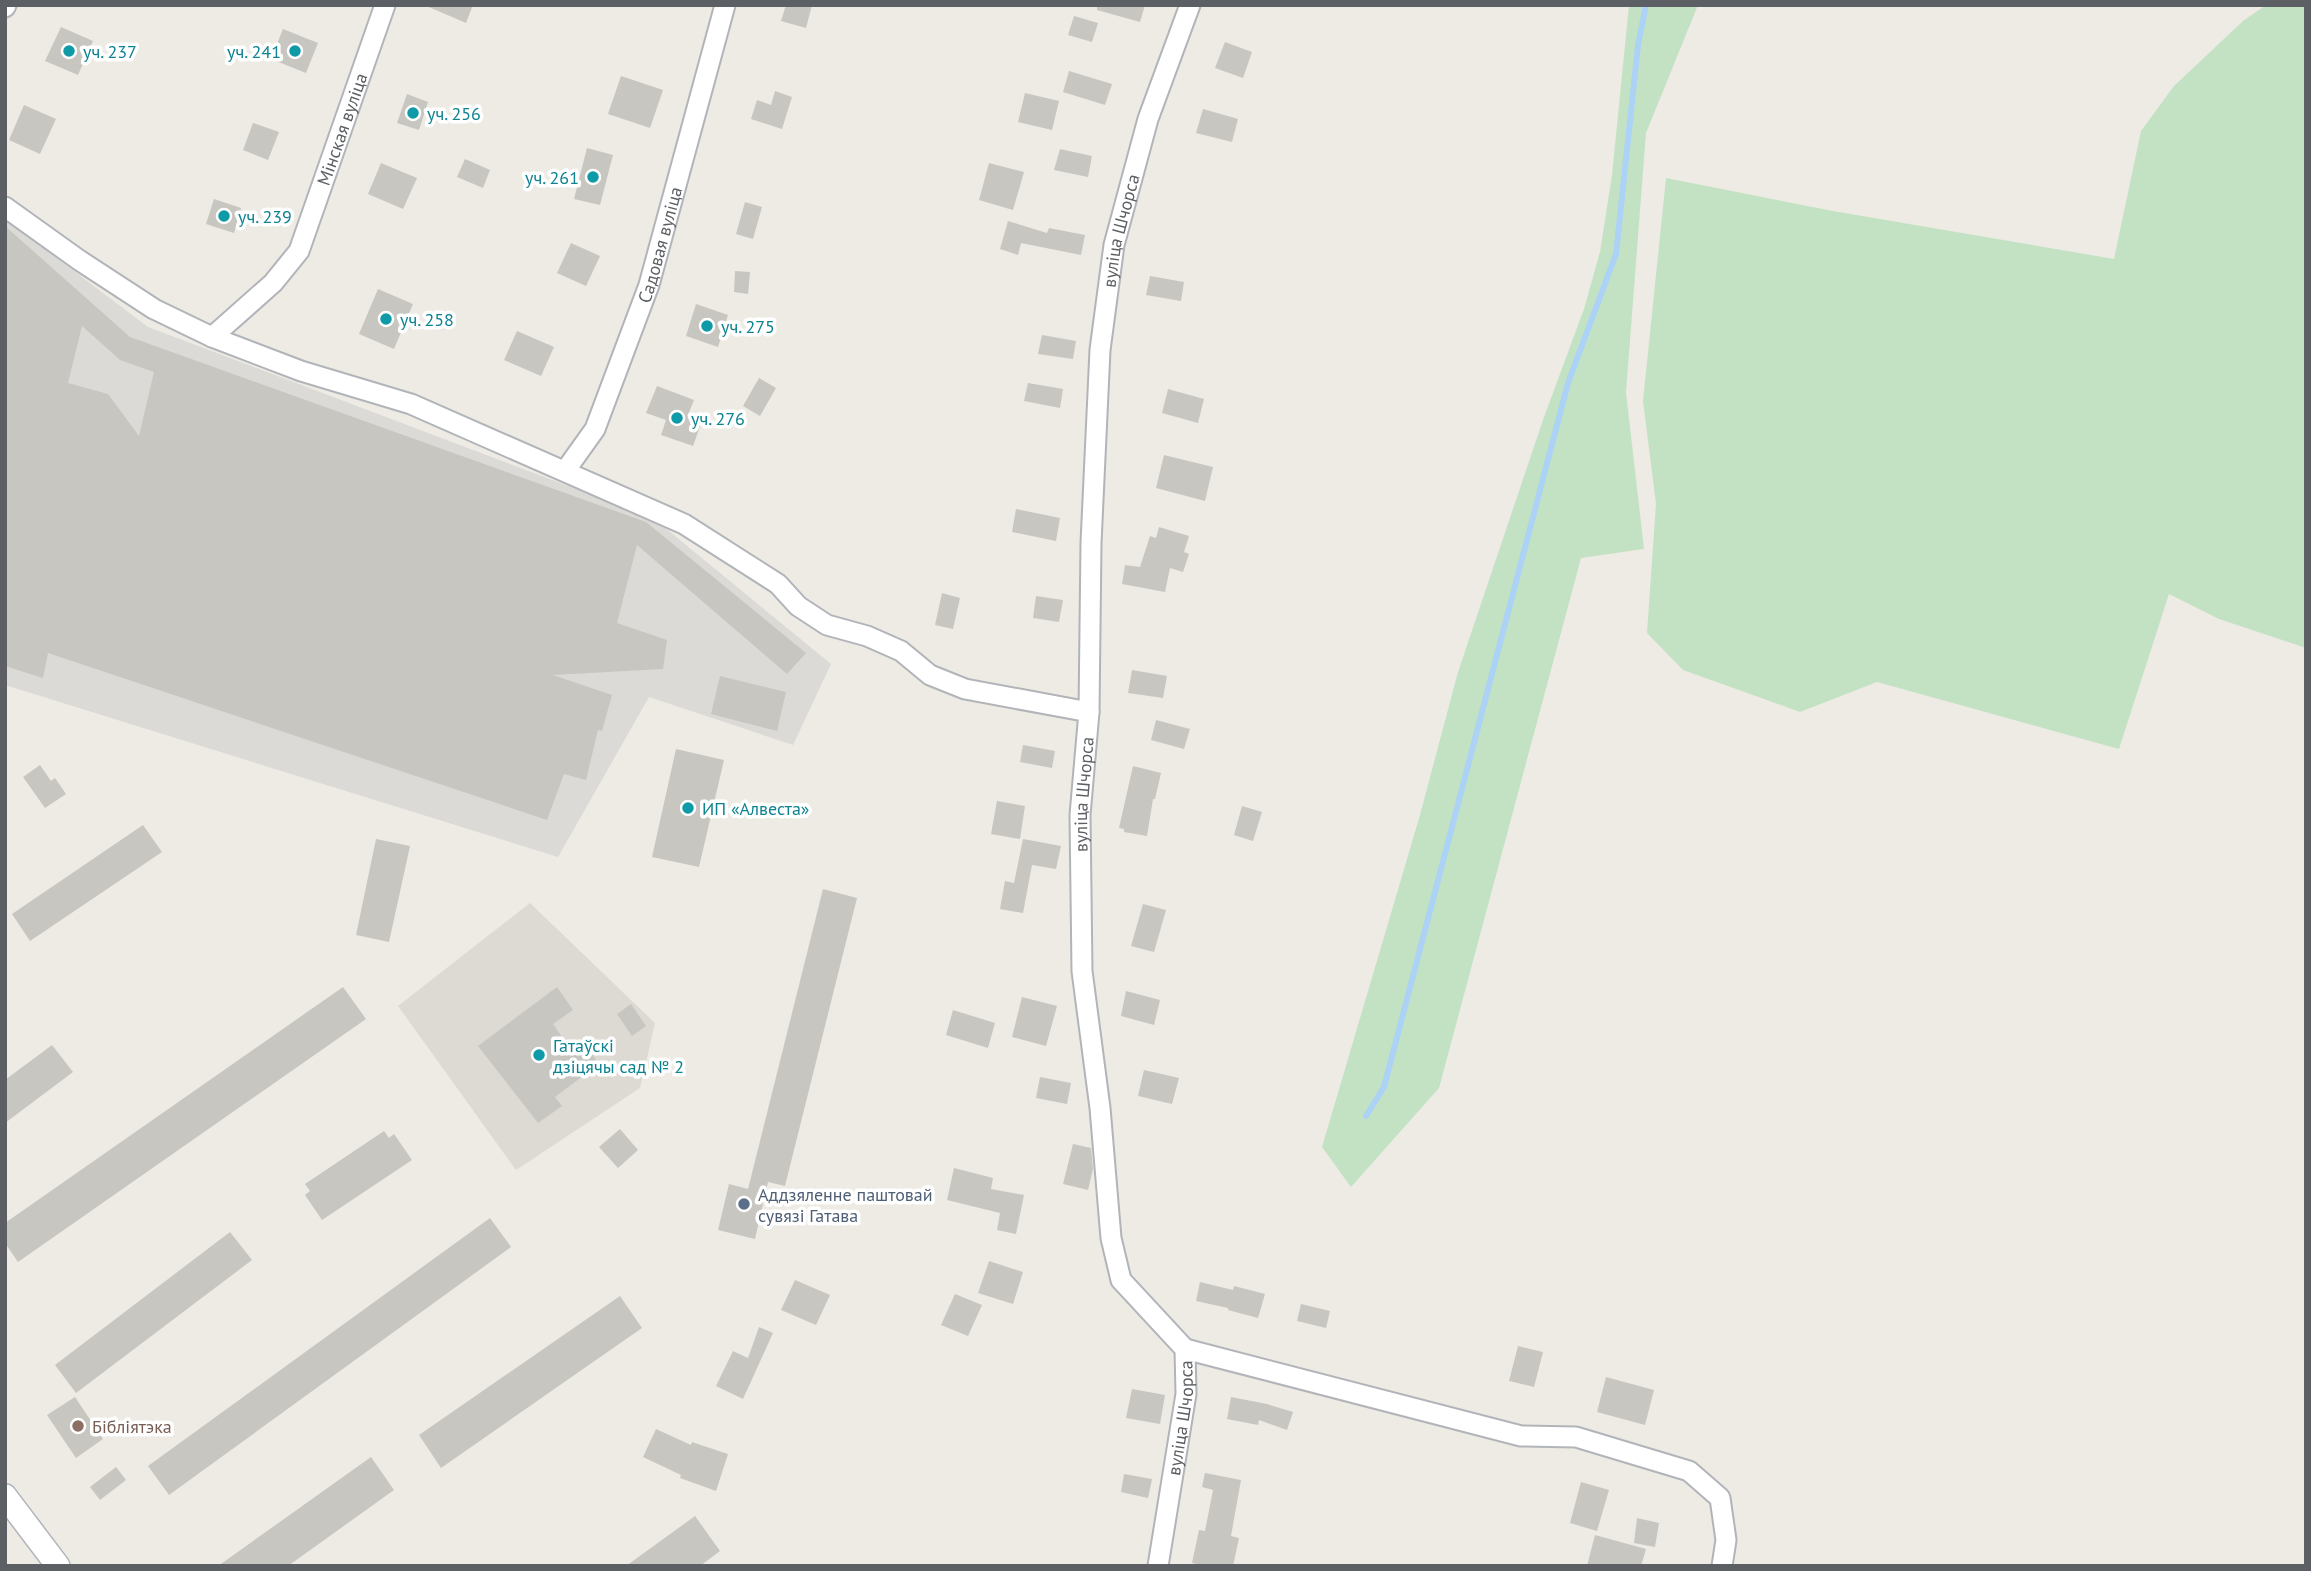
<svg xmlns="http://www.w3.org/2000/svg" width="2311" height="1571" viewBox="0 0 2311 1571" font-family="'PT Sans',sans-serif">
<rect width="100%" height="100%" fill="#edebe4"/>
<path fill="#dcdad6" d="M 5,219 L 148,327 L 653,518 L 831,664 L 793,745 L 649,697 L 558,857 L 5,685 Z"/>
<path fill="#dddad3" d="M 530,903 L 655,1023 L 640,1088 L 516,1170 L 398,1006 Z"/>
<g fill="#c3e2c4">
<path d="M 1629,5 L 1698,5 L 1646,133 L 1626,392 L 1644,549 L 1581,558 L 1439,1088 L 1351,1187 L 1322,1147 L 1420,815 L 1458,672 L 1544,417 L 1584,309 L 1600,252 L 1612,175 Z"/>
<path d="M 2266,5 L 2306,5 L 2306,648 L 2219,619 L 2169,594 L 2119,749 L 1877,682 L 1800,712 L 1683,670 L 1647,633 L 1656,504 L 1643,401 L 1666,178 L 1833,211 L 2114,259 L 2141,131 L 2174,86 L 2243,21 Z"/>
</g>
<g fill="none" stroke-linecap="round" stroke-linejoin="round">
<path stroke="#acd3f5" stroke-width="6" d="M 1366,1116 L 1384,1087 L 1568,383 L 1616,254 L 1638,45 L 1646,5"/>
</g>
<g fill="#c8c6c1" fill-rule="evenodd">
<path d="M 424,5 L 473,5 L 466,23 Z"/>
<path d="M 786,5 L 812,5 L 806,28 L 781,21 Z"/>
<path d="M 1097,5 L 1145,5 L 1140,22 L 1097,10 Z"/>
<path d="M 1074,16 L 1098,23 L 1092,42 L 1068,35 Z"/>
<path d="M 61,27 L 93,41 L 78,75 L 45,61 Z"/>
<path d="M 283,29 L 318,43 L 306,73 L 271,59 Z"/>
<path d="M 1225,42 L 1252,52 L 1243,78 L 1215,68 Z"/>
<path d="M 1069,71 L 1112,84 L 1105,105 L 1063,92 Z"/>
<path d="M 621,76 L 663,90 L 650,128 L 608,114 Z"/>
<path d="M 775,91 L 792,97 L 782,129 L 751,119 L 757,100 L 771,105 Z"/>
<path d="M 1025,93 L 1059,101 L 1052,130 L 1018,122 Z"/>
<path d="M 407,94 L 428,102 L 419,130 L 397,123 Z"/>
<path d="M 24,105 L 56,119 L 40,154 L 9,140 Z"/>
<path d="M 1203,109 L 1238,119 L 1232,142 L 1196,133 Z"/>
<path d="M 253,123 L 279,132 L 268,160 L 243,150 Z"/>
<path d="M 587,148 L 613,155 L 600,205 L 574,199 Z"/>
<path d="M 1060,149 L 1092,156 L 1088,177 L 1054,170 Z"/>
<path d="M 465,159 L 490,170 L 483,188 L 457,177 Z"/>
<path d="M 381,163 L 417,178 L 403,209 L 368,194 Z"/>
<path d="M 989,163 L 1024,172 L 1013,210 L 979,200 Z"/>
<path d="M 214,199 L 241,208 L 234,233 L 206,224 Z"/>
<path d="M 745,202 L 762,207 L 753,239 L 736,234 Z"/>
<path d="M 1008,221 L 1047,233 L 1049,228 L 1085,235 L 1081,255 L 1021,243 L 1018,255 L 1000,249 Z"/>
<path d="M 5,226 L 130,337 L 646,522 L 806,653 L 787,674 L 637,545 L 617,623 L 667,640 L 663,669 L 553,675 L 612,695 L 602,731 L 598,730 L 586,780 L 564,774 L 547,820 L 48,653 L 43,678 L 5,666 ZM 82,326 L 120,360 L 154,372 L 139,436 L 108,394 L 68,383 Z"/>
<path d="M 571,243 L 600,256 L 586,286 L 557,273 Z"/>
<path d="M 735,271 L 750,272 L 748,294 L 734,292 Z"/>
<path d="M 1150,276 L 1184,282 L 1181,301 L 1146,295 Z"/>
<path d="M 378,289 L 413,304 L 394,349 L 359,334 Z"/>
<path d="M 696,304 L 728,315 L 718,347 L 686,336 Z"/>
<path d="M 517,331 L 554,347 L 541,376 L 504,360 Z"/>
<path d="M 1042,335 L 1076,341 L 1073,359 L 1038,354 Z"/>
<path d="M 759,378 L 776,388 L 760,416 L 743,406 Z"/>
<path d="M 1028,383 L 1063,389 L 1060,408 L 1024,401 Z"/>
<path d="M 657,386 L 694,400 L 688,415 L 702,421 L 693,446 L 661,435 L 666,420 L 646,413 Z"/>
<path d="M 1168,389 L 1204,399 L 1198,423 L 1162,413 Z"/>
<path d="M 1164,455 L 1213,467 L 1205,501 L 1156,488 Z"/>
<path d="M 1016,509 L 1060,518 L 1056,541 L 1012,532 Z"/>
<path d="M 1159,527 L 1189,536 L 1184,552 L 1189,554 L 1183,572 L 1170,568 L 1165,592 L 1122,584 L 1125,565 L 1140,567 L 1150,536 L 1156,538 Z"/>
<path d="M 942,593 L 960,598 L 953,629 L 935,625 Z"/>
<path d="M 1036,596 L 1063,600 L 1059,622 L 1033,618 Z"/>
<path d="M 1132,670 L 1167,676 L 1163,698 L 1128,693 Z"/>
<path d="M 720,676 L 786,692 L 777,731 L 711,714 Z"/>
<path d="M 1156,720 L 1190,729 L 1184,749 L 1151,740 Z"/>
<path d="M 1023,745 L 1055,751 L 1052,768 L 1020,762 Z"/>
<path d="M 676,749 L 724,760 L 699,867 L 652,857 Z"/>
<path d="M 40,765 L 51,781 L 55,778 L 66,794 L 45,808 L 23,777 Z"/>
<path d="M 1133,766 L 1161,773 L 1155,799 L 1153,799 L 1147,836 L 1124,832 L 1124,829 L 1119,828 Z"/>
<path d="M 997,801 L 1025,806 L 1020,839 L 991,834 Z"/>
<path d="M 1242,806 L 1262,812 L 1253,841 L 1234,835 Z"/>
<path d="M 143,825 L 162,852 L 30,941 L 12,914 Z"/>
<path d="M 376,839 L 410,846 L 389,942 L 356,935 Z"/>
<path d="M 1023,839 L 1061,846 L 1056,869 L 1032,865 L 1023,913 L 1000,909 L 1005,881 L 1014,883 Z"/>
<path d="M 823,889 L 857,898 L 785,1186 L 768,1182 L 755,1239 L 718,1230 L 729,1184 L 748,1189 Z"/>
<path d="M 1143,904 L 1166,910 L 1154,952 L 1131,946 Z"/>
<path d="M 343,987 L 366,1019 L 18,1262 L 5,1243 L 5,1223 Z"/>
<path d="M 557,987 L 573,1010 L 553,1024 L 571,1050 L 583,1041 L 599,1064 L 555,1097 L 562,1106 L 538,1123 L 478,1046 Z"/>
<path d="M 1126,991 L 1160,1000 L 1154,1025 L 1121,1016 Z"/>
<path d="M 1022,997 L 1057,1006 L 1046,1046 L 1012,1037 Z"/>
<path d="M 631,1004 L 646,1026 L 632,1036 L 617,1014 Z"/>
<path d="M 953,1010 L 995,1023 L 988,1048 L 946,1035 Z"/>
<path d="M 52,1045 L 73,1072 L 5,1123 L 5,1080 Z"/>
<path d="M 1144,1070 L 1179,1078 L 1172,1104 L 1138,1096 Z"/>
<path d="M 1040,1077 L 1071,1083 L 1067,1104 L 1036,1098 Z"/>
<path d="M 620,1129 L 638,1150 L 618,1168 L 599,1147 Z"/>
<path d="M 384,1131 L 389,1138 L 394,1134 L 412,1160 L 322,1220 L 305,1195 L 310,1191 L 305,1184 Z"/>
<path d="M 1073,1144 L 1091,1148 L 1093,1169 L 1088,1190 L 1063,1184 Z"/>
<path d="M 954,1168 L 993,1178 L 991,1189 L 1024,1195 L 1016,1234 L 997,1230 L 1000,1213 L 947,1200 Z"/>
<path d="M 490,1218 L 511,1247 L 169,1495 L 148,1466 Z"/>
<path d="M 230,1232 L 252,1260 L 76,1393 L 55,1365 Z"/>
<path d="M 989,1261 L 1023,1272 L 1013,1304 L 978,1293 Z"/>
<path d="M 795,1280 L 830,1295 L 816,1325 L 781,1310 Z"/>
<path d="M 1200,1282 L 1233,1290 L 1234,1286 L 1265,1294 L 1258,1318 L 1228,1310 L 1228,1308 L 1196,1301 Z"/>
<path d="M 955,1294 L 982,1305 L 968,1336 L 941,1325 Z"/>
<path d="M 620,1296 L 642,1328 L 441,1468 L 419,1435 Z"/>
<path d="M 1301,1304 L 1330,1311 L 1326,1328 L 1297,1321 Z"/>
<path d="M 759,1327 L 773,1333 L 743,1399 L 716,1386 L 733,1351 L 748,1358 Z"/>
<path d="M 1518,1346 L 1543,1352 L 1534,1387 L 1509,1381 Z"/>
<path d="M 1606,1377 L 1654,1390 L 1645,1425 L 1597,1412 Z"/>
<path d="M 1132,1389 L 1165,1395 L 1160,1424 L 1126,1418 Z"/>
<path d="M 75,1397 L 103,1439 L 76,1458 L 47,1415 Z"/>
<path d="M 1231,1397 L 1267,1404 L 1293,1412 L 1287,1430 L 1259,1420 L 1258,1425 L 1227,1419 Z"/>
<path d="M 656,1429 L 691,1445 L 692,1442 L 728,1454 L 716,1491 L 680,1478 L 681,1475 L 643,1457 Z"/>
<path d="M 371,1457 L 394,1490 L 288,1566 L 218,1566 Z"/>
<path d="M 116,1467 L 126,1480 L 100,1500 L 90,1487 Z"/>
<path d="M 1205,1473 L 1241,1480 L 1231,1536 L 1239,1538 L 1233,1566 L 1207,1566 L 1192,1563 L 1199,1530 L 1205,1531 L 1213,1490 L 1202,1487 Z"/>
<path d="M 1124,1474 L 1152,1479 L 1148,1498 L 1121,1492 Z"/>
<path d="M 1581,1482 L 1609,1490 L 1597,1531 L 1570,1523 Z"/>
<path d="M 695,1516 L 720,1551 L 700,1566 L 626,1566 Z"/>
<path d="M 1637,1518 L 1659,1523 L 1655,1547 L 1634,1543 Z"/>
<path d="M 1595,1535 L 1646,1549 L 1641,1566 L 1587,1566 Z"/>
</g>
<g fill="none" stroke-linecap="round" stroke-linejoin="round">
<g stroke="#b1b4b8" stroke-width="23">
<g id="minor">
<path d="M 5,7 L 6,5"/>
<path d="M 5,207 L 79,260 L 154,309 L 212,337 L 301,371 L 411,404 L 684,524 L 778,584 L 798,606 L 827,625 L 867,636 L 901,651 L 930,675 L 965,689 L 1089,712"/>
<path id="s1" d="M 212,337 L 273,283 L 299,251 L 385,5"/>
<path id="s2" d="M 565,471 L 595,429 L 649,285 L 725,5"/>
<path d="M 1185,1349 L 1521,1436 L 1576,1437 L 1689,1471 L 1720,1498 L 1726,1540 L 1722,1566"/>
<path id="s3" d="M 1158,1566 L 1186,1394 L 1185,1349 L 1121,1280 L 1111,1238 L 1100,1108 L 1082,971 L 1080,815 L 1089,712 L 1091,543 L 1100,350 L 1114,245 L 1148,119 L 1190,5"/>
</g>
</g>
<g stroke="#b1b4b8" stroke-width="26">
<path id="tertiary" d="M 5,1496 L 58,1566"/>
</g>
<use href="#minor" stroke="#fff" stroke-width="19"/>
<use href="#tertiary" stroke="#fff" stroke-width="23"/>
</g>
<g fill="#0f9aa8" stroke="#fff" stroke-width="2.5">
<circle cx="69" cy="51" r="7"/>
<circle cx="295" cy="51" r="7"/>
<circle cx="413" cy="113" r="7"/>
<circle cx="593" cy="177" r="7"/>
<circle cx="224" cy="216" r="7"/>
<circle cx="386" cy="319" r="7"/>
<circle cx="707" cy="326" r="7"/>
<circle cx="677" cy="418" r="7"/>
<circle cx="688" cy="808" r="7"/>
<circle cx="539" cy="1055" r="7"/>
</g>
<circle fill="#5c6f8a" stroke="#fff" stroke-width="2.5" cx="744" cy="1204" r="7"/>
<circle fill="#8d6e63" stroke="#fff" stroke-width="2.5" cx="78" cy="1426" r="7"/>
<g text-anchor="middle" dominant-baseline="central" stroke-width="7" stroke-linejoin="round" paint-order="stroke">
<g font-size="18" fill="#0d838f" stroke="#fff" text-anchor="start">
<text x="83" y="51">уч. 237</text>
<text x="281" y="51" text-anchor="end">уч. 241</text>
<text x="427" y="113">уч. 256</text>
<text x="579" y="177" text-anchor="end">уч. 261</text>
<text x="238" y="216">уч. 239</text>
<text x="400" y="319">уч. 258</text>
<text x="721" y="326">уч. 275</text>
<text x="691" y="418">уч. 276</text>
<text x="702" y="808">ИП «Алвеста»</text>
<text x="553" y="1045">Гатаўскі<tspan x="553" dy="21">дзіцячы сад № 2</tspan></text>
</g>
<g font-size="18" fill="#5c5f63" stroke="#fff">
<text stroke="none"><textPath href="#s1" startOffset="252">Мінская вуліца</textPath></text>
<text stroke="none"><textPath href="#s3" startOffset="1368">вуліца Шчорса</textPath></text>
<text stroke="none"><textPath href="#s2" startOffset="247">Садовая вуліца</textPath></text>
<text stroke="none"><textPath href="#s3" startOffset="802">вуліца Шчорса</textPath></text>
<text stroke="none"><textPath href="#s3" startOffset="150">вуліца Шчорса</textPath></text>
</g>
<g font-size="18" fill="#4e5e75" stroke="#fff" text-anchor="start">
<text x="758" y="1194">Аддзяленне паштовай<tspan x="758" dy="21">сувязі Гатава</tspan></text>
</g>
<g font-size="18" fill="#785e54" stroke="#fff" text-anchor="start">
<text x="92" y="1426">Бібліятэка</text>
</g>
</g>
<rect width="2311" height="1571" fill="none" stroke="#5c5f63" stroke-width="14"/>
</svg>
